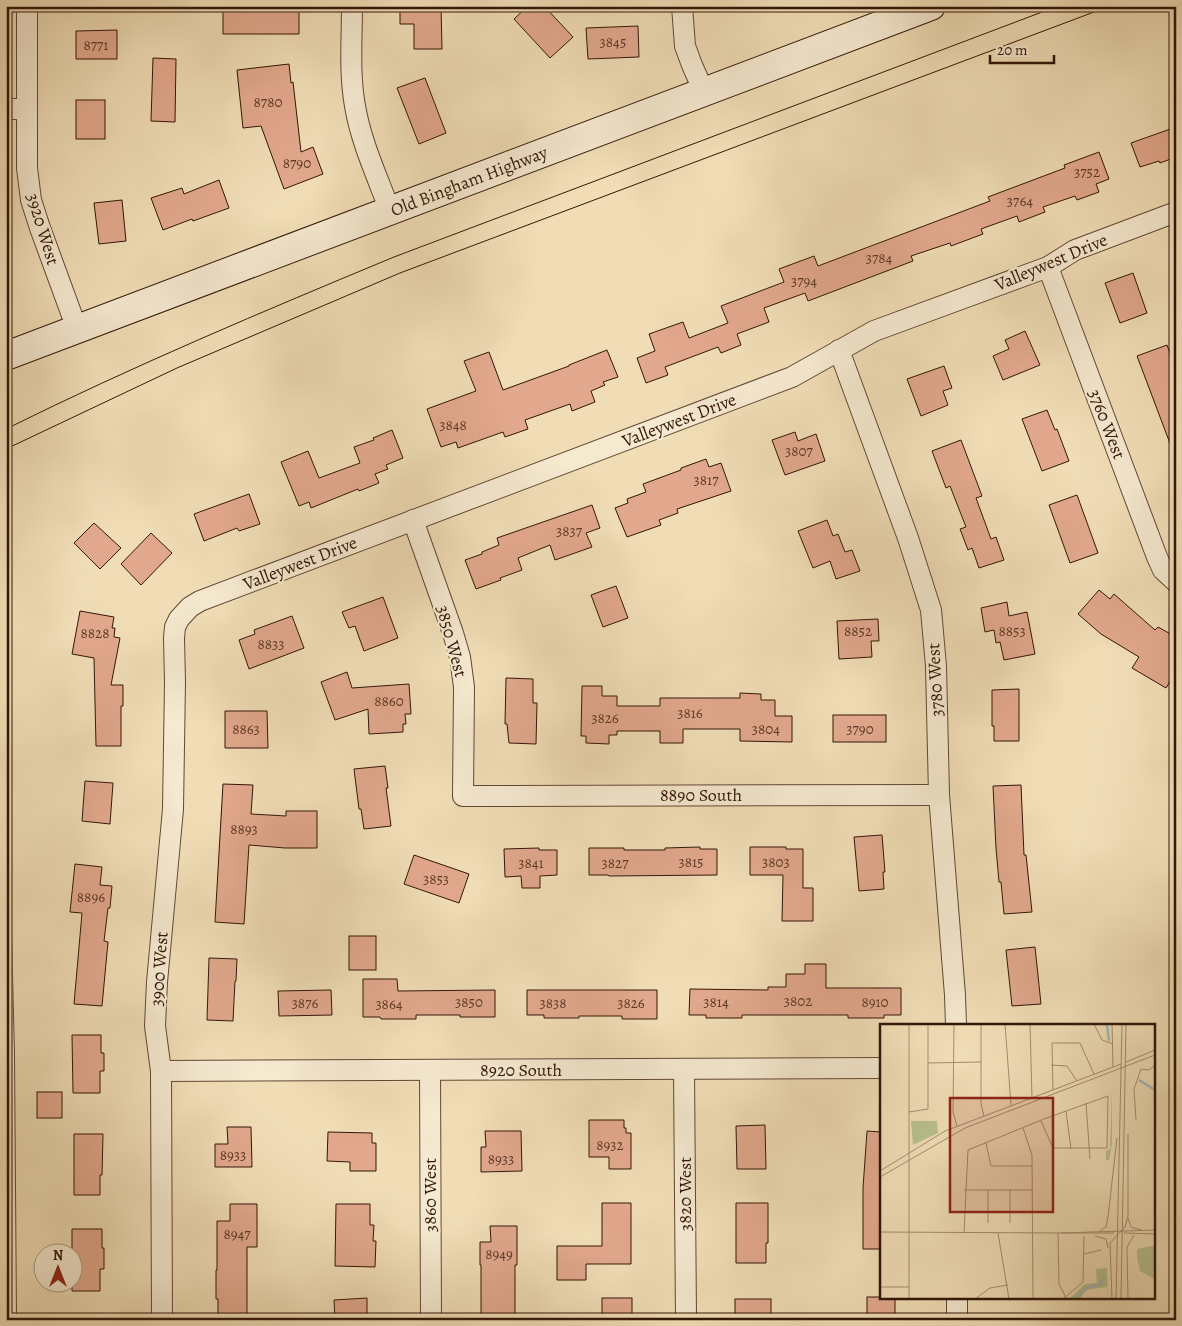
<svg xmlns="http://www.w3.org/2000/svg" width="1182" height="1326" viewBox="0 0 1182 1326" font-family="Alegreya,serif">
<rect width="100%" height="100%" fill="#f0ddb6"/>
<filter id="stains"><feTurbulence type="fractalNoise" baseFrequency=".004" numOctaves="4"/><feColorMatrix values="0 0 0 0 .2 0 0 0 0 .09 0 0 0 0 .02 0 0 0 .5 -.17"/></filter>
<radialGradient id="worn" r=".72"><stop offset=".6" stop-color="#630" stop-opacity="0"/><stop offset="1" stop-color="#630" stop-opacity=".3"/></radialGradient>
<g fill="#e2a88d" stroke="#321607">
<path d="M 247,6 L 299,6 L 299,34 L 223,34 L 223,7 Z"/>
<path d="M 400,6 L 441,6 L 442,49 L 414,49 L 414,24 L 400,24 Z"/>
<path d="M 528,6 L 544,6 L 573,37 L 550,58 L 514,19 Z"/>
<path d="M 638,26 L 639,57 L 588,59 L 586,28 Z"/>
<path d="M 117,30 L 117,59 L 76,59 L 76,31 Z"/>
<path d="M 153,58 L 176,59 L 175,122 L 151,121 Z"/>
<path d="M 289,64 L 291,83 L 293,82 L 301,152 L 313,147 L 323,174 L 284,189 L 261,126 L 243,128 L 237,70 Z"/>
<path d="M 425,78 L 446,133 L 419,144 L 397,88 Z"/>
<rect x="76" y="100" width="29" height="39"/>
<path d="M 1176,127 L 1176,157 L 1160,163 L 1159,161 L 1140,167 L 1131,143 Z"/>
<path d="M 1099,152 L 1109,179 L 1096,184 L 1099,192 L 1077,200 L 1075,196 L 1043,207 L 1045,212 L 1019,222 L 1017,216 L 981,229 L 983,234 L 951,246 L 950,243 L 911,256 L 913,261 L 808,301 L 805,293 L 764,308 L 769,322 L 737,334 L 741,345 L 721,353 L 718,347 L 665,367 L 668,375 L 646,383 L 637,358 L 655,351 L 649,334 L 683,322 L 689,338 L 728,323 L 721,306 L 784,282 L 779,269 L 814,256 L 818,266 L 990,201 L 988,197 L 1065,168 L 1064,165 Z"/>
<path d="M 219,180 L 229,208 L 193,221 L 192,219 L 163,230 L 151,198 L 182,188 L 184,194 Z"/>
<path d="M 122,200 L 126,241 L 99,244 L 94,203 Z"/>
<path d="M 1133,273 L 1147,313 L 1120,323 L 1105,283 Z"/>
<path d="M 1025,331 L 1040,365 L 1003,380 L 993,356 L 1009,349 L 1005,340 Z"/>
<path d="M 1167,345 L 1176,369 L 1176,453 L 1174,454 L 1137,356 Z"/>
<path d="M 607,350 L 618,377 L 603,382 L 605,385 L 591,391 L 595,402 L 572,411 L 570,404 L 525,420 L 528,429 L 505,437 L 503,432 L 458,448 L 456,442 L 441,447 L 427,409 L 476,391 L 464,361 L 489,352 L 503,390 L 569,366 L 569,365 Z"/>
<path d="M 944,366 L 952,388 L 943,391 L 948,405 L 921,416 L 907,379 Z"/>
<path d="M 1047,410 L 1055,430 L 1057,429 L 1069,461 L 1042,471 L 1022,419 Z"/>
<path d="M 392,430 L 403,458 L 386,465 L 388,469 L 375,474 L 379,483 L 359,491 L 358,489 L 311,508 L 309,502 L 299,506 L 281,462 L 308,451 L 319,478 L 360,463 L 354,447 L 374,440 L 373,438 Z"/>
<path d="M 795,432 L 798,441 L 816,434 L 825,461 L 785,475 L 772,440 Z"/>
<path d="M 961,440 L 982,496 L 976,498 L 991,539 L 996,537 L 1004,560 L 979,568 L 972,548 L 968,550 L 960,529 L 966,527 L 950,486 L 946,488 L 932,451 Z"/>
<path d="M 706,459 L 709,467 L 721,463 L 731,491 L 677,509 L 678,513 L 659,520 L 661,525 L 627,537 L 615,508 L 628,503 L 627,499 L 646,492 L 643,484 L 681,470 L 681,468 Z"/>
<path d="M 249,494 L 260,524 L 239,531 L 237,528 L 204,541 L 194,514 Z"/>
<path d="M 1077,495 L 1098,553 L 1070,563 L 1049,505 Z"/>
<path d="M 592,505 L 600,528 L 586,533 L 592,547 L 555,560 L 550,545 L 518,558 L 522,570 L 500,578 L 501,580 L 476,589 L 465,560 L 482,554 L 482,552 L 499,545 L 497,538 Z"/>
<path d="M 827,520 L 833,536 L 838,534 L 845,552 L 852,550 L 860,571 L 836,579 L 830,561 L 813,568 L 798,531 Z"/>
<path d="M 94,523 L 121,548 L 100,569 L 74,543 Z"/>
<path d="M 151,533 L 172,553 L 141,585 L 121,564 Z"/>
<path d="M 616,586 L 628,618 L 603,627 L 591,595 Z"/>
<path d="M 1099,590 L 1110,599 L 1114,594 L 1155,630 L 1158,627 L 1176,637 L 1176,672 L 1166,688 L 1132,668 L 1139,657 L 1101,634 L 1078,614 Z"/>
<path d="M 383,597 L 398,638 L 364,651 L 355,626 L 349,628 L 342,612 Z"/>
<path d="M 1007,602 L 1009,616 L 1027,612 L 1035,654 L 1004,660 L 1000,642 L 996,643 L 994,630 L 985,632 L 981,608 Z"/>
<path d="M 80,611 L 114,617 L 112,628 L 115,628 L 114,637 L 120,638 L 111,685 L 123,685 L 123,706 L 121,706 L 121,746 L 96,746 L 94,658 L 72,654 Z"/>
<path d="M 292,616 L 304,648 L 249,669 L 239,640 L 255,634 L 254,630 Z"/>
<path d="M 878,619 L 879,641 L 871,641 L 872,657 L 839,659 L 837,621 Z"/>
<path d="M 347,672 L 352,688 L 409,684 L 411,714 L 405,714 L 406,724 L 403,724 L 403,732 L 369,734 L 368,709 L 335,720 L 321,682 Z"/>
<path d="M 506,678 L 533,679 L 533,703 L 537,703 L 536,744 L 509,743 L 507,724 L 505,724 Z"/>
<path d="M 582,686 L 602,686 L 602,696 L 617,696 L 617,706 L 660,706 L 660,698 L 740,698 L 740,693 L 761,694 L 761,700 L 775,700 L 775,716 L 792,716 L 792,742 L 740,741 L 740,729 L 683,729 L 683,743 L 660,743 L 660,731 L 617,731 L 617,735 L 609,735 L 609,744 L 586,743 L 586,736 L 581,736 Z"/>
<path d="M 1019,689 L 1019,741 L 994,741 L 994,726 L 992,726 L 992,690 Z"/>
<path d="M 225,711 L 267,711 L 268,748 L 225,748 Z"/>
<rect x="833" y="715" width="53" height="27"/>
<path d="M 385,766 L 388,788 L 386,788 L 391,826 L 364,829 L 361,809 L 359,809 L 354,769 Z"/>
<path d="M 85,781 L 113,783 L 110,824 L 82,821 Z"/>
<path d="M 223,784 L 253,785 L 251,814 L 286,816 L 286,811 L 317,811 L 317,848 L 285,848 L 249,845 L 244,924 L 215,922 Z"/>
<path d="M 1021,785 L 1024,855 L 1026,855 L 1032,912 L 1004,914 L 1001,882 L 999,882 L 996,848 L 993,786 Z"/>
<path d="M 882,835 L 885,872 L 883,872 L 884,889 L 859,891 L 854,837 Z"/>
<path d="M 700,847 L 700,849 L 717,849 L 717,875 L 609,876 L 608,875 L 589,875 L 589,848 L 624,848 L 624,850 L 665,850 L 665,848 Z"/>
<path d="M 750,847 L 786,847 L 786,849 L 803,849 L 803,888 L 813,888 L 813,921 L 782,921 L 783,875 L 750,875 Z"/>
<path d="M 539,848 L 539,850 L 557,850 L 557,875 L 540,876 L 540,888 L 522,888 L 521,876 L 505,877 L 504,849 Z"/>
<path d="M 414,855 L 469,874 L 459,903 L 404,884 Z"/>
<path d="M 75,864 L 102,867 L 100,885 L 112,886 L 110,908 L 108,908 L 104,941 L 108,942 L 102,1006 L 74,1004 L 82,913 L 70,912 Z"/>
<rect x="349" y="936" width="27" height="34"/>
<path d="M 1035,947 L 1041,1004 L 1012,1006 L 1006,950 Z"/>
<path d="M 209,958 L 237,959 L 236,981 L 235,981 L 233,1021 L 207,1020 Z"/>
<path d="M 805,964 L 826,964 L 826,988 L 901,988 L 901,1015 L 884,1015 L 884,1018 L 848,1018 L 848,1015 L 742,1015 L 742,1018 L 706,1018 L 706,1015 L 689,1015 L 690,989 L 768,990 L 768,987 L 786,987 L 786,974 L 805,974 Z"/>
<path d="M 363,979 L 397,979 L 398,991 L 495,990 L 495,1017 L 460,1017 L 460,1015 L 416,1015 L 416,1019 L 381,1019 L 380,1017 L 363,1017 Z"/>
<path d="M 331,990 L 332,1015 L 279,1016 L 278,991 Z"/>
<path d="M 527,990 L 657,990 L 657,1019 L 622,1019 L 622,1016 L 579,1016 L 579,1018 L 544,1018 L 544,1015 L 527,1015 Z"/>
<path d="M 72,1035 L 101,1035 L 101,1053 L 104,1053 L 104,1071 L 100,1071 L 100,1093 L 73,1093 Z"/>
<rect x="37" y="1092" width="25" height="26"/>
<path d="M 589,1120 L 624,1120 L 624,1128 L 626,1128 L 626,1133 L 631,1133 L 631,1169 L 609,1169 L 609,1157 L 589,1157 Z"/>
<path d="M 765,1125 L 766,1169 L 737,1169 L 736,1126 Z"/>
<path d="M 227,1127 L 251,1127 L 252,1167 L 215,1167 L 215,1144 L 228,1144 Z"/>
<path d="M 485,1131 L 521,1131 L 522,1171 L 481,1172 L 481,1147 L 486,1147 Z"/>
<path d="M 867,1131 L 881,1132 L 881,1249 L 863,1249 L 863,1188 Z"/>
<path d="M 328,1132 L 372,1133 L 372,1143 L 376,1143 L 376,1171 L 350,1171 L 350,1162 L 327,1161 Z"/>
<path d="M 74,1134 L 103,1134 L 102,1175 L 100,1175 L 100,1195 L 74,1195 Z"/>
<path d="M 602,1203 L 631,1203 L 631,1264 L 586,1264 L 586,1280 L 557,1280 L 557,1246 L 602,1246 Z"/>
<path d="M 736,1203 L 768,1203 L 768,1243 L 766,1243 L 766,1263 L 736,1263 Z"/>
<path d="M 230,1204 L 257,1204 L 257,1247 L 247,1247 L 247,1320 L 218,1320 L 218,1299 L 216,1299 L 216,1270 L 217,1270 L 217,1221 L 230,1221 Z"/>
<path d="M 336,1204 L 370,1204 L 370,1225 L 374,1225 L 373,1241 L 376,1241 L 375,1267 L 335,1266 Z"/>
<path d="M 490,1226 L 517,1226 L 517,1265 L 515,1265 L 515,1320 L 481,1320 L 481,1265 L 480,1265 L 480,1242 L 491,1242 Z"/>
<path d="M 72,1229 L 102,1229 L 102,1248 L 104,1248 L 104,1269 L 100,1269 L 100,1291 L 72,1291 Z"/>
<rect x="867" y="1297" width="28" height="23"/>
<path d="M 367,1298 L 367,1320 L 335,1320 L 334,1300 Z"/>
<rect x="602" y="1298" width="30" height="22"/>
<rect x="735" y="1299" width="36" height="21"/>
</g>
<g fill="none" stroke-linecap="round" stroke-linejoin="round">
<g stroke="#624833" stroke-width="12">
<path id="lane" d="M 6,935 L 9,1054 L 11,1320"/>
</g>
<g stroke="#624833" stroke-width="22">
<g id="street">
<path d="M 27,6 L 27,168 L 31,200 L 40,228 L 77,329"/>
<path d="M 352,6 C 352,39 349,73 355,106 C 361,142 377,176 390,211"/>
<path d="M 682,6 L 685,46 L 692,65 L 704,92"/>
<path d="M 6,109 L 27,109"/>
<path d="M 1048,267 L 1157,557 L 1163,570 L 1176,582"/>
<path d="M 839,350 L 908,538 L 931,610 L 936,666 L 939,795 L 955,995 L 956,1025"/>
<path d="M 413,520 L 453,633 L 460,657 L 464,687 L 463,796 L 939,795"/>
<path d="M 684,1069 L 686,1320"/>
<path d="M 430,1070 L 431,1320"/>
<path d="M 161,1071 L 881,1068"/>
<path d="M 957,1297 L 957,1320"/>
<path d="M 162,1320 L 161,1071 L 155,1026 L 157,982 L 173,809 L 175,682 L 174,638 L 175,627 L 179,619 L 190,607 L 200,601 L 792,377 L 874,331 L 1048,267 L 1075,250 L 1176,212"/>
</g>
</g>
<g stroke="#321607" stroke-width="30">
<path id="secondary" d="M 6,356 L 931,6"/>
</g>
<use href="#lane" stroke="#f5e9d0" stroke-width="10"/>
<use href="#street" stroke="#f5e9d0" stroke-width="20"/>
<use href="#secondary" stroke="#f5e9d0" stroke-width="28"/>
<g stroke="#321607" stroke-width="1">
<path d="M 6,429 C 133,366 264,311 394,257 L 1058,6"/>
<path d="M 6,449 L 177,368 L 400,273 L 1110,6"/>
</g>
</g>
<g text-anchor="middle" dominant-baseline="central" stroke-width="4.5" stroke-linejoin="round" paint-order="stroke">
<g font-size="15" fill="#5e3a28">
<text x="613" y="42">3845</text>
<text x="96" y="45">8771</text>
<text x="268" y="102">8780</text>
<text x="297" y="163">8790</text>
<text x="1087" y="172">3752</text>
<text x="1020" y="201">3764</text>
<text x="879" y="258">3784</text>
<text x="804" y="281">3794</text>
<text x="453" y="425">3848</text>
<text x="799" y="451">3807</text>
<text x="706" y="480">3817</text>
<text x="569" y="531">3837</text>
<text x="858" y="631">8852</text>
<text x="1012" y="631">8853</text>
<text x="95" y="633">8828</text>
<text x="271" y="644">8833</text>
<text x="389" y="701">8860</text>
<text x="690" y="713">3816</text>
<text x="605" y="718">3826</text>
<text x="246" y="729">8863</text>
<text x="766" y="729">3804</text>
<text x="860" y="729">3790</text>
<text x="244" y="829">8893</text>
<text x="691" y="862">3815</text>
<text x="776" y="862">3803</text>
<text x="531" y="863">3841</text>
<text x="615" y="863">3827</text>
<text x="436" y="879">3853</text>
<text x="91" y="897">8896</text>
<text x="798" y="1001">3802</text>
<text x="469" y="1002">3850</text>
<text x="716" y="1002">3814</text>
<text x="875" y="1002">8910</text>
<text x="305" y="1003">3876</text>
<text x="553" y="1003">3838</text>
<text x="631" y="1003">3826</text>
<text x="389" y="1004">3864</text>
<text x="610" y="1145">8932</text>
<text x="233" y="1155">8933</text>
<text x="501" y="1159">8933</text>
<text x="237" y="1234">8947</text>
<text x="499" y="1254">8949</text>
</g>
<g font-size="18" fill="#321607" stroke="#f5e9d0">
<text transform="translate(469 181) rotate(-21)">Old Bingham Highway</text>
<text transform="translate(43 229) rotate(73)">3920 West</text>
<text transform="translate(1051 262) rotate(-23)">Valleywest Drive</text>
<text transform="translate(679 420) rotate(-21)">Valleywest Drive</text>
<text transform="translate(1107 424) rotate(69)">3760 West</text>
<text transform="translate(300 563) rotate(-21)">Valleywest Drive</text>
<text transform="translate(452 641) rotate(75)">3850 West</text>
<text transform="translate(935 680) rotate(-93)">3780 West</text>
<text x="701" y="795">8890 South</text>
<text transform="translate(159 969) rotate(-86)">3900 West</text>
<text x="521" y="1070">8920 South</text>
<text transform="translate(685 1194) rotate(-90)">3820 West</text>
<text transform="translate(430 1195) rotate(-90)">3860 West</text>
</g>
</g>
<g transform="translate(880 1024)">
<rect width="275" height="275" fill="#f0ddb6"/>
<path d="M 232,66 L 232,119 L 229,136 L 226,136 L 226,127 L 230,125 ZM 31,97 L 57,97 L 58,109 L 33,121 ZM 275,221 L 275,255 L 274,255 L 260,247 L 257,234 L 257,225 ZM 227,244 L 228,275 L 227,263 L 206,266 L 200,275 L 189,275 L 205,260 L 217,259 L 216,245 Z" fill="#b8c18f"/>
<path fill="none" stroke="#a1b8ba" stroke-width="2.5" d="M 227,0 L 229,17M 259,56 L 275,66M 195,275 L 207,264 L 219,261 L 225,253"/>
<path fill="none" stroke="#a48d70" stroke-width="1" d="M 29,0 L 29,275M 74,0 L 73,88 L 77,102M 101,0 L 101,80 L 104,92M 125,0 L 131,81M 150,0 L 152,74M 214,0 L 222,16 L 233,20M 232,0 L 233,43M 246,38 L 275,26M 48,39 L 101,38M 171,41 L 187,42 L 197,57M 261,45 L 269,46 L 275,41M 173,66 L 172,19 L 200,19 L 214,50M 206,79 L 210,135M 186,87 L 191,125M 29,88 L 48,85 L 48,0M 256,96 L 254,65 L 261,45M 143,104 L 152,131 L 153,275M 106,119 L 111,142 L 152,142M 0,147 L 65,107 L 241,40M 0,153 L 85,104 L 275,31M 84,166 L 153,166M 108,166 L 108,199M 130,166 L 130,199M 248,194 L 251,203 L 261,206M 220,207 L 226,203 L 228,193 L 237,114M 0,208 L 181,209 L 275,206M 84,209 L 88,126 L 164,95 L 228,72 L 227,124 L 173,124 L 161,97M 118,209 L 129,275M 178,209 L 179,260 L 186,274M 181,209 L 234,209M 244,209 L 275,210M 215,212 L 226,215 L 228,224M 204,230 L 221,226M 0,263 L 29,263M 95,275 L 110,264 L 128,261M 183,275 L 203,258 L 204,212M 232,275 L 230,219 L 245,203 L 248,192 L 248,110M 236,275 L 242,0M 241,275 L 246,0M 248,275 L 247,223 L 254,211"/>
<path fill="#8f2418" fill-opacity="0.15" stroke="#8f2418" stroke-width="2.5" d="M 70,74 L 173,74 L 173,188 L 70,188 Z"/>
<rect width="275" height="275" fill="none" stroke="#321607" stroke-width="2.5"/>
</g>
<rect width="1182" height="1326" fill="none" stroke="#f0ddb6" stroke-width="25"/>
<rect x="8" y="8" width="1167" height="1311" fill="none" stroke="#321607" stroke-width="2.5"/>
<rect x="12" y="12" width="1157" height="1301" fill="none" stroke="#321607"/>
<g transform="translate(58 1268)"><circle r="24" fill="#f5e9d0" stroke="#a79580"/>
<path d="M0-4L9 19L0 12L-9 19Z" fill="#8f2418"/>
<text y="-8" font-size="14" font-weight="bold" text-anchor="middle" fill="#321607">N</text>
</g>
<path d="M990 55v8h64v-8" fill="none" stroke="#321607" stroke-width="2.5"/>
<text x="997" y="55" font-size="15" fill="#321607" stroke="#f5e9d0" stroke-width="4" paint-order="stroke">20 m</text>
<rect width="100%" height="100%" filter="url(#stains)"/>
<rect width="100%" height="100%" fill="url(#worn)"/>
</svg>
